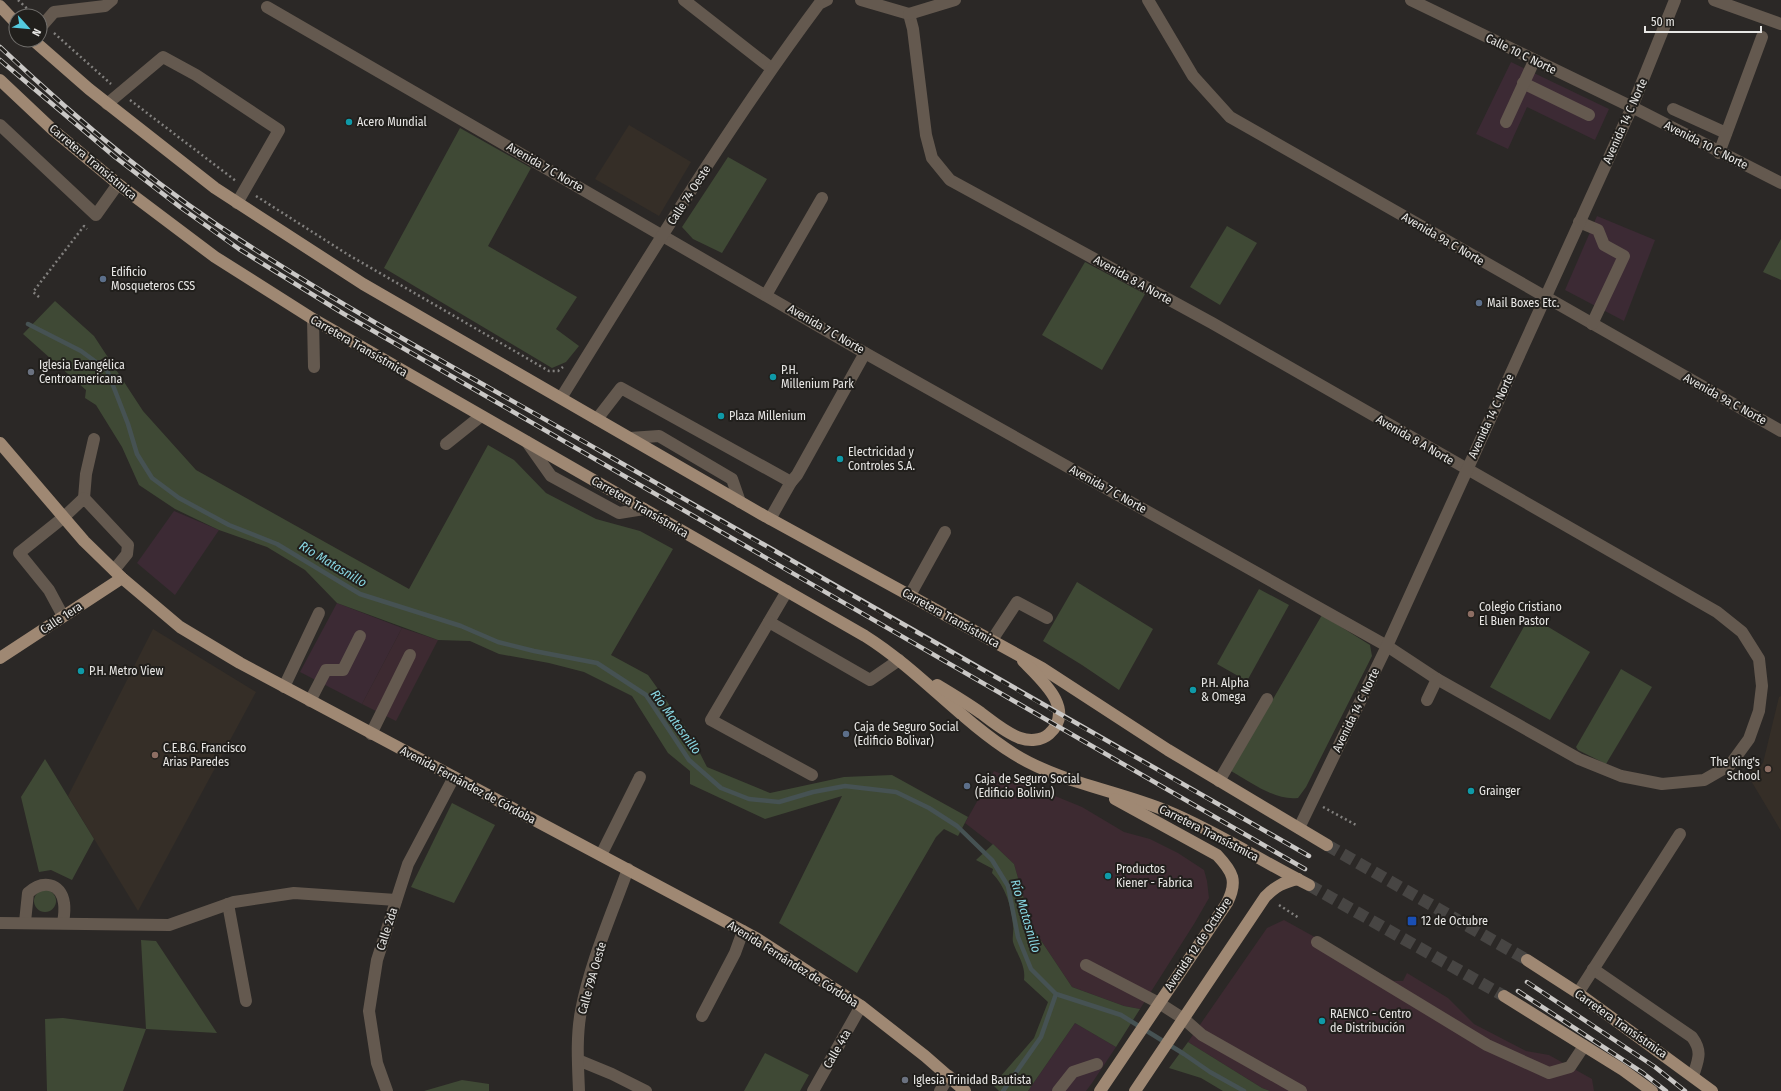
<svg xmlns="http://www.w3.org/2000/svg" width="1781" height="1091" viewBox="0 0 1781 1091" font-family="'Fira Sans Condensed',sans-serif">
<rect width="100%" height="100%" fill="#2b2826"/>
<g fill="#3c2a34">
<path d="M 1511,62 L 1609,109 L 1595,140 L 1527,107 L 1508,149 L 1476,134 Z"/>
<path d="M 1597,216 L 1655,240 L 1624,321 L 1565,290 Z"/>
<path d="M 174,511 L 219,530 L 175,595 L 137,563 Z"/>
<path d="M 337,603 L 402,628 L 362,704 L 300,672 Z"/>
<path d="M 1075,1023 L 1116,1047 L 1092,1083 L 1086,1091 L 1028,1091 Z"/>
</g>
<g fill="#3d2a31">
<path d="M 402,628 L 438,640 L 396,721 L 362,704 Z"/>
<path d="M 994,771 L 1082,807 L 1124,832 L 1150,839 L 1178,853 L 1204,870 L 1207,881 L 1209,898 L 1194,924 L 1140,1009 L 1124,1006 L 1072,987 L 1032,927 L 1014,864 L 996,847 L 965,823 Z"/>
<path d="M 1284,920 L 1394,981 L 1403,981 L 1407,973 L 1448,998 L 1474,1024 L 1526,1051 L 1549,1055 L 1592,1079 L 1594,1091 L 1270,1091 L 1262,1088 L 1188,1042 L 1267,928 Z"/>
</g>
<g fill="#352e27">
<path d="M 629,125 L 691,162 L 659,216 L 595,179 Z"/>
<path d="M 153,629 L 256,692 L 138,911 L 68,796 Z"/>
<path d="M 1781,696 L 1781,831 L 1747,774 L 1763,763 L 1779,697 Z"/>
</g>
<g fill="#3f4935">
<path d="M 460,128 L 531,168 L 488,246 L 577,297 L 556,329 L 579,346 L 566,362 L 552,368 L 384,268 Z"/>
<path d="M 728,157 L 767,179 L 722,253 L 693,239 L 682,227 Z"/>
<path d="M 1227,226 L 1257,243 L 1220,305 L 1190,287 Z"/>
<path d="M 1781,239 L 1781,280 L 1763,272 Z"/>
<path d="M 1085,262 L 1145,294 L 1102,370 L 1042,335 Z"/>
<path d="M 55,301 L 94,336 L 143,411 L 196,470 L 409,589 L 488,445 L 514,460 L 546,493 L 596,519 L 640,531 L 673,549 L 611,655 L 648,675 L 690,734 L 707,767 L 770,793 L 844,777 L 892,775 L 968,817 L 958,836 L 944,829 L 936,837 L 857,973 L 779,923 L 842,796 L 765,819 L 690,784 L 690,771 L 668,753 L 632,696 L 584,672 L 549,663 L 499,654 L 470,641 L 438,640 L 337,603 L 305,570 L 267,547 L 219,530 L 175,509 L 139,485 L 122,447 L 96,405 L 85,398 L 86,390 L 23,334 Z"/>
<path d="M 1077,582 L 1153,629 L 1119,690 L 1082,665 L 1043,641 Z"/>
<path d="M 1259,589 L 1289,605 L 1247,681 L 1217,664 Z"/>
<path d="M 1322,615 L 1370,645 L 1372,656 L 1306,787 L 1298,798 C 1275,801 1251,782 1231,771 Z"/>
<path d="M 1530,616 L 1590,652 L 1550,720 L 1490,687 Z"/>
<path d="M 1621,669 L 1652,687 L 1606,764 L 1578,750 L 1576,747 Z"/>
<path d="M 45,759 L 94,839 L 72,880 L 51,870 L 39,872 L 21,797 Z"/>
<path d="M 452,803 L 495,825 L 454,903 L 411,887 Z"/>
<path d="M 993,844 L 1014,864 L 1032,927 L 1072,987 L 1124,1006 L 1140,1009 L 1116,1047 L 1075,1023 L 1028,1091 L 999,1091 L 993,1085 L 1034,1038 L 1048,1002 L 1024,980 C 1026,965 1017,955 1013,942 C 1012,937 1014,931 1013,926 C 1012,907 1005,886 992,873 L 993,869 L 976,860 Z"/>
<circle cx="45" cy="901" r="11"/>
<path d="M 141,940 L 156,941 L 217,1033 L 146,1029 L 123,1091 L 47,1091 L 45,1019 L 63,1018 L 146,1029 Z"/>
<path d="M 1188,1042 L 1262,1088 L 1270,1091 L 1223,1091 L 1201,1078 L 1169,1068 Z"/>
<path d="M 765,1053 L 809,1075 L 800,1091 L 744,1091 Z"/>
<path d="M 462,1080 L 489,1084 L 489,1091 L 424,1091 Z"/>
</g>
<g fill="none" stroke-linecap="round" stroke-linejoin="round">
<g stroke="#465253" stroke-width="4.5">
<path d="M 28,324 L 81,351 L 107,370 L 128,424 L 137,454 L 152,478 L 179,498 L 229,525 L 277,544 L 360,594 L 461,626 L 498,642 L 534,651 L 597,663 L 646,695 L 689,760 L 721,788 L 749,799 L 779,802 L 813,792 L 845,786 L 896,792 L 929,808 L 957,826 L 992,860 L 1008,886 L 1018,937 L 1031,969 L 1056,994 L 1121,1015 L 1184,1054 L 1210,1072 L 1244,1091"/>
<path d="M 1003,1091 L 1041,1037 L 1056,994"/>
</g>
<g stroke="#474543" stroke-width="12" stroke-dasharray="12 6" stroke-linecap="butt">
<path d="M 1327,845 L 1527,960"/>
<path d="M 1309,885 L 1504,996"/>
</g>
<g stroke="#82807e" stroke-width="2.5" stroke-dasharray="2 3" stroke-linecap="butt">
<path d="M 18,0 L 35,16"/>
<path d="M 54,33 L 111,84"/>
<path d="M 130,100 L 236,181"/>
<path d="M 256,196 L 347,254 L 549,371 L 558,371 L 563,367"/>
<path d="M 39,297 L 33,292 L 84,226 L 87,229"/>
<path d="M 1323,807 L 1356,825"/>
<path d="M 1279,905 L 1299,918"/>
</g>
<g stroke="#64594f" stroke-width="12">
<path d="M 684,0 L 771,68"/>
<path d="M 861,0 L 909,14"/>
<path d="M 1148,0 L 1193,76 L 1230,117 L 1781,431"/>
<path d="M 1411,0 L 1632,107 L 1781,183"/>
<path d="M 1714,0 L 1781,24"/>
<path d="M 267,7 L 865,353 L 1387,646 L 1437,679 L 1579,759 L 1621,776 L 1662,784 L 1704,780 L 1730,765 L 1749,739 L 1759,711 L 1762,686 L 1759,659 L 1742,632 L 1717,612 L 1212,323 L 950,180 L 932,158 L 926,135 L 913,29 L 909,14"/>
<path d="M 909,14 L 955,0"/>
<path d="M 40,28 L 54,12 L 105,6 L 112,0"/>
<path d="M 1523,83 L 1589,115"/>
<path d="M 107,104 L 163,57 L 196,75 L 279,130 L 237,203"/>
<path d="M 1673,109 L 1726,133"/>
<path d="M 1506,122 L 1534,61"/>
<path d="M 0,125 L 96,215 L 118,184"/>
<path d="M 1719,153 L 1762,37"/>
<path d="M 1579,222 L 1598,230 L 1604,245 L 1624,256 L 1592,324"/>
<path d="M 766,295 L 822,198"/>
<path d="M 313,319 L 314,367"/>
<path d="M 561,398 C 644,265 725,130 819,4 L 827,0"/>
<path d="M 597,419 L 621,388 L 791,482 L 770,519"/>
<path d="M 630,438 L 659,436 L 732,479 L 740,502"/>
<path d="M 527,442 L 551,476 L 619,513 L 644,509"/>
<path d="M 446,444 L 481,416"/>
<path d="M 791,482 L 797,475 L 865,353"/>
<path d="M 84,498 L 86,474 L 94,439"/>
<path d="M 787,591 L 711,720 L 812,775"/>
<path d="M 910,595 L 945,532"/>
<path d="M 63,616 L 49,590 L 19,553 L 64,517 L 84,498 L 128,545 L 127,554 L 114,570"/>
<path d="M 769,622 L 870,680 L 899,660"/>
<path d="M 992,640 L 1017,602 L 1047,618"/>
<path d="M 284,687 L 319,613"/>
<path d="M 1427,700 L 1437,679"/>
<path d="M 310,701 L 326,670 L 343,670 L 360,636"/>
<path d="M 371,734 L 410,655"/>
<path d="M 1219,781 L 1267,699"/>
<path d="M 1299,828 L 1387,646 L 1632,107 L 1675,0"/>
<path d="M 601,855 L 640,777"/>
<path d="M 228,904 L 246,1001"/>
<path d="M 25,922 L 28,893 C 42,880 61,882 64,903 C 65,909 64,917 63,923"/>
<path d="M 0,923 L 169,925 L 234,902 L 294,893 L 396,900"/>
<path d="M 1317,942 L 1487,1045 L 1549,1073 L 1570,1067 L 1584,1046"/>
<path d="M 1086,965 L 1159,1003 L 1184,1019 L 1202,1035 L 1301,1091"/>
<path d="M 1593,969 L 1692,1037 C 1703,1052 1698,1060 1693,1076"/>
<path d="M 1578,993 L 1680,834"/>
<path d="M 702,1016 L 735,953 L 743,931"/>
<path d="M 578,1060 L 612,1074 L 646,1091"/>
<path d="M 387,1091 L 377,1063 L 369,1011 L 377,960 L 408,864 L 454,777"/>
<path d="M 579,1091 C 578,1065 576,1037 581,1011 C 590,963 611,916 628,869"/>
<path d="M 813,1091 L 861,1006"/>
<path d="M 940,1091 L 949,1076"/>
<path d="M 1058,1091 L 1073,1072 L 1097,1064"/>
</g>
<g stroke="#9f8873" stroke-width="12">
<path d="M 0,6 L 16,23"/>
<path d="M 33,40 L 89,89 L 215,188 L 363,284 L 763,515 L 1042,668 L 1168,750 L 1327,845"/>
<path d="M 0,80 L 53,130 L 118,184 L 215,257 L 313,319 L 865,636 C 919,670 960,720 1014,754 C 1061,783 1116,790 1167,811 C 1216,831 1261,861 1309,885"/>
<path d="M 0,443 L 84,541 L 122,578 L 180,627 L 240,663 L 756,938 L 861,1006 L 925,1056 L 965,1091"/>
<path d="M 0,658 L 122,578"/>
<path d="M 937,685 C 952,694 967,703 981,713 C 993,722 1006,733 1020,738 C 1029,741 1041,741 1049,734 C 1077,709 1040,679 1023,661"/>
<path d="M 1527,960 L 1578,993 L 1712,1091"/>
<path d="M 1504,996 L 1623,1070 L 1652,1091"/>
<path d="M 1100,1091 L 1227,903 C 1238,881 1233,872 1217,855 L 1115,799"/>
<path d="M 1135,1091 L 1265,897 C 1275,887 1283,882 1298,879"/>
</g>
<g stroke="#cac8c6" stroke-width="4.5">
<g id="rail">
<path d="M 0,47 C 76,119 159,189 248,245 C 363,319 484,384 602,452 C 837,588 1073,722 1309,856"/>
<path d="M 0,60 L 115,157 L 180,207 L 239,249 L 344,314 L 484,395 L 1305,869"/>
<path d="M 1527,982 L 1655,1067 L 1685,1091"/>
<path d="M 1518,991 L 1643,1073 L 1666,1091"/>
</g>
</g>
<use href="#rail" stroke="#211f1c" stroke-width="3" stroke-dasharray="9" stroke-linecap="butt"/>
</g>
<g fill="#0f9aa8" stroke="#211f1c" stroke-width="1.5">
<circle cx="349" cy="122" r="4"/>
<circle cx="773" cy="377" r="4"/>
<circle cx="721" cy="416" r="4"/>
<circle cx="840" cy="459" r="4"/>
<circle cx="81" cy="671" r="4"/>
<circle cx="1193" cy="690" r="4"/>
<circle cx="1471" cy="791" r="4"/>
<circle cx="1108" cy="876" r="4"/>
<circle cx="1322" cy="1021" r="4"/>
</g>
<g fill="#5c6f8a" stroke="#211f1c" stroke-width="1.5">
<circle cx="103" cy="279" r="4"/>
<circle cx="1479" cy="303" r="4"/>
<circle cx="846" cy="734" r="4"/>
<circle cx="967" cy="786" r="4"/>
</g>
<g fill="#6b7280" stroke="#211f1c" stroke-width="1.5">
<circle cx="31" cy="372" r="4"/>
<circle cx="905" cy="1080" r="4"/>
</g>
<g fill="#8d6e63" stroke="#211f1c" stroke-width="1.5">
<circle cx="1471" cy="614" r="4"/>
<circle cx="155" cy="755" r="4"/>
<circle cx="1768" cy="769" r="4"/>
</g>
<rect fill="#1a4fb4" stroke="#211f1c" stroke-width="1.5" x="1407" y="916" width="10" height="10" rx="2"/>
<g text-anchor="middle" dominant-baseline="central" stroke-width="4" stroke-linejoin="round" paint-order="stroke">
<g font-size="12" fill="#e8e7e5" stroke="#211f1c">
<text transform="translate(1521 54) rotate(26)">Calle 10 C Norte</text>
<text transform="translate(1625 121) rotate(-66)">Avenida 14 C Norte</text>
<text transform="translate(1706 145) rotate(27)">Avenida 10 C Norte</text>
<text transform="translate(93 162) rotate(40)">Carretera Transístmica</text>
<text transform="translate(545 167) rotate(30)">Avenida 7 C Norte</text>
<text transform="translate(689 195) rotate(-57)">Calle 74 Oeste</text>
<text transform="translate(1443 239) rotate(30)">Avenida 9a C Norte</text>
<text transform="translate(1133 280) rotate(29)">Avenida 8 A Norte</text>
<text transform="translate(826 329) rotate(30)">Avenida 7 C Norte</text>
<text transform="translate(359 346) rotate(30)">Carretera Transístmica</text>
<text transform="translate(1725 399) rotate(29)">Avenida 9a C Norte</text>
<text transform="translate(1491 416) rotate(-65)">Avenida 14 C Norte</text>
<text transform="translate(1415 440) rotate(30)">Avenida 8 A Norte</text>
<text transform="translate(1108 489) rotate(29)">Avenida 7 C Norte</text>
<text transform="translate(640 507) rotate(30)">Carretera Transístmica</text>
<text transform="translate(61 618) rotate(-33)">Calle 1era</text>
<text transform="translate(951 618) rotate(29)">Carretera Transístmica</text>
<text transform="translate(1356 710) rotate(-64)">Avenida 14 C Norte</text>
<text transform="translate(468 785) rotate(28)">Avenida Fernández de Córdoba</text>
<text transform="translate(1209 833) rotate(27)">Carretera Transístmica</text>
<text transform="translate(387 929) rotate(-72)">Calle 2da</text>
<text transform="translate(1198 944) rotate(-56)">Avenida 12 de Octubre</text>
<text transform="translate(793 964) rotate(32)">Avenida Fernández de Córdoba</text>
<text transform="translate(592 978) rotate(-74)">Calle 79A Oeste</text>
<text transform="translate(1621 1024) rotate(35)">Carretera Transístmica</text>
<text transform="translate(837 1049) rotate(-60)">Calle 4ta</text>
</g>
<g font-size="12" fill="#e8e7e5" stroke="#211f1c" text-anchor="start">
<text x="357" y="122">Acero Mundial</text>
<text x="111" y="272">Edificio<tspan x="111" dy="14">Mosqueteros CSS</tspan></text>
<text x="1487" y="303">Mail Boxes Etc.</text>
<text x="39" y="365">Iglesia Evangélica<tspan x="39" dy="14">Centroamericana</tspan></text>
<text x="781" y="370">P.H.<tspan x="781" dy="14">Millenium Park</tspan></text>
<text x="729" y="416">Plaza Millenium</text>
<text x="848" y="452">Electricidad y<tspan x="848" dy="14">Controles S.A.</tspan></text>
<text x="1479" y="607">Colegio Cristiano<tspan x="1479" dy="14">El Buen Pastor</tspan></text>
<text x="89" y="671">P.H. Metro View</text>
<text x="1201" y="683">P.H. Alpha<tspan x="1201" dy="14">&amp; Omega</tspan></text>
<text x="854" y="727">Caja de Seguro Social<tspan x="854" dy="14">(Edificio Bolivar)</tspan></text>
<text x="163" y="748">C.E.B.G. Francisco<tspan x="163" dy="14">Arias Paredes</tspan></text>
<text x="1760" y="762" text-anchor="end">The King's<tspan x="1760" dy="14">School</tspan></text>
<text x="975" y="779">Caja de Seguro Social<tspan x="975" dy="14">(Edificio Bolivin)</tspan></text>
<text x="1479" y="791">Grainger</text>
<text x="1116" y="869">Productos<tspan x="1116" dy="14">Kiener - Fabrica</tspan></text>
<text x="1421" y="921">12 de Octubre</text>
<text x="1330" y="1014">RAENCO - Centro<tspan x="1330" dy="14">de Distribución</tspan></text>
<text x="913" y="1080">Iglesia Trinidad Bautista</text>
</g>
<g font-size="13" font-style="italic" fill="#87d5e0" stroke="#211f1c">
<text transform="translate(333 564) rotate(31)">Río Matasnillo</text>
<text transform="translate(676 722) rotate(54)">Río Matasnillo</text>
<text transform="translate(1026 916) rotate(73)">Río Matasnillo</text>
</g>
</g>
<g transform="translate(28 28) rotate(117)"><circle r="19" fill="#211f1c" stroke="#716f6c"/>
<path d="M0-3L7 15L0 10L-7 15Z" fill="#54cade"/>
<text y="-6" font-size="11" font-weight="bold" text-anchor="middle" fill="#e8e7e5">N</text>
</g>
<path d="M1645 26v6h116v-6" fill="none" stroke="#e8e7e5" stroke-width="2"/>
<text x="1651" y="26" font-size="12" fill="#e8e7e5" stroke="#211f1c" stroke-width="3" paint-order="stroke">50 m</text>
</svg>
